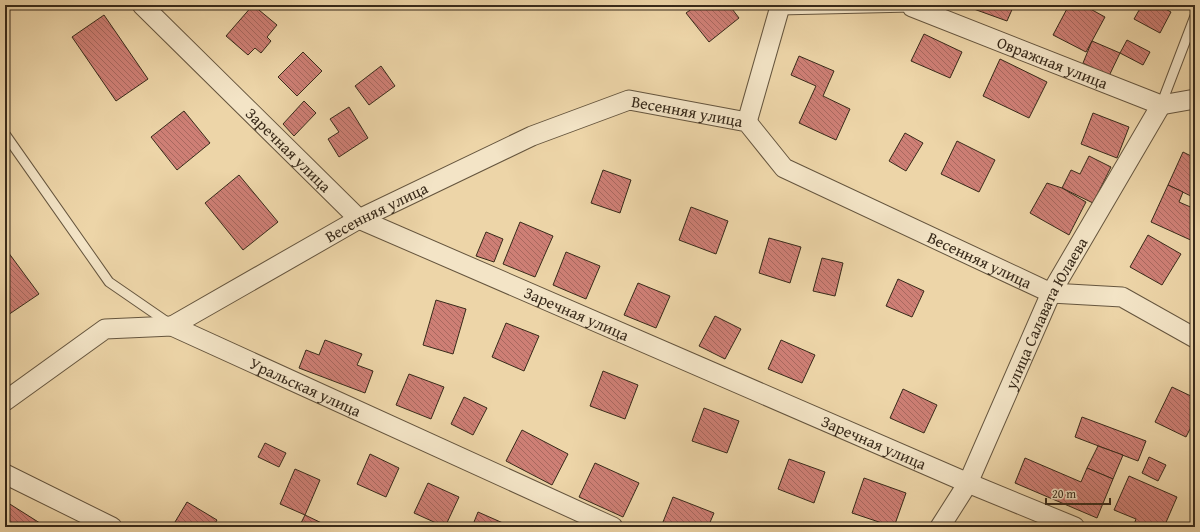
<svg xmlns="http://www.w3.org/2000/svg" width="1200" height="532" viewBox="0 0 1200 532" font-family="'Gentium Book Plus',serif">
<defs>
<pattern id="building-back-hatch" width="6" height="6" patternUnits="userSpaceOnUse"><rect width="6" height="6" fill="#ce7f75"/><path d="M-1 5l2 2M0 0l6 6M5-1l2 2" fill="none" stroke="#a8685f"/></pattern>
</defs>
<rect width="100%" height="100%" fill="#edd5a8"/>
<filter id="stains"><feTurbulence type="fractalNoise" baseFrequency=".005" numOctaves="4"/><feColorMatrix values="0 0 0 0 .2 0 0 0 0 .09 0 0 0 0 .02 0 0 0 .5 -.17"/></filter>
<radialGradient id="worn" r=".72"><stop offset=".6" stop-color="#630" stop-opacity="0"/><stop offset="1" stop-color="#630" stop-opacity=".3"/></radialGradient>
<g fill="url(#building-back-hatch)" stroke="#382a1a">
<path d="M 253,5 L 277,25 L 267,37 L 271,41 L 261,53 L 255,48 L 248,55 L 226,36 Z"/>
<path d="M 697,5 L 729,5 L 739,18 L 709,42 L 686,13 Z"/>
<path d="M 972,5 L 1014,5 L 1007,21 L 971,8 Z"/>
<path d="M 1069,5 L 1083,5 L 1105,17 L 1086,52 L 1053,35 Z"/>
<path d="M 1142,5 L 1158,5 L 1171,12 L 1160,33 L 1134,19 Z"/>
<path d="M 104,15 L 148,79 L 116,101 L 72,37 Z"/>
<path d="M 924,34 L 962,52 L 950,78 L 911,61 Z"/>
<path d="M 1127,40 L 1150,52 L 1143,65 L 1120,53 Z"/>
<path d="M 1092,41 L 1120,53 L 1109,76 L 1083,63 Z"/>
<path d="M 303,52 L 322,71 L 297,96 L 278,77 Z"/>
<path d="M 799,56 L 834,71 L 823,96 L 850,109 L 836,140 L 799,123 L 816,86 L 791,75 Z"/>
<path d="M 1000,59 L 1047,82 L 1029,118 L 983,96 Z"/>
<path d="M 381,66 L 395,86 L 369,105 L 355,86 Z"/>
<path d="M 304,101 L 316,113 L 294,136 L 283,124 Z"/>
<path d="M 349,107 L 368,138 L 339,157 L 328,139 L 339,132 L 330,119 Z"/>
<path d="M 184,111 L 210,143 L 177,170 L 151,137 Z"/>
<path d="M 1093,113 L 1129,127 L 1117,158 L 1081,144 Z"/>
<path d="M 905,133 L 923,143 L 906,171 L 889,161 Z"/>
<path d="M 957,141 L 995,160 L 979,192 L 941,174 Z"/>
<path d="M 1183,152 L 1195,158 L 1195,198 L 1168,185 Z"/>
<path d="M 1089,156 L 1111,167 L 1093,203 L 1062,188 L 1071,170 L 1080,174 Z"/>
<path d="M 603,170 L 631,180 L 620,213 L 591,203 Z"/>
<path d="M 239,175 L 278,222 L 243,250 L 205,203 Z"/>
<path d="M 1047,183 L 1062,188 L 1086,202 L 1069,235 L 1030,213 Z"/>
<path d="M 1168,185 L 1183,192 L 1179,202 L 1195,209 L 1195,242 L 1151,222 Z"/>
<path d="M 691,207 L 728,221 L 716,254 L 679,240 Z"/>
<path d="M 520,222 L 553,236 L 535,277 L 503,264 Z"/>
<path d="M 486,232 L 503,239 L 494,262 L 476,256 Z"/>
<path d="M 1148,235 L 1181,254 L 1162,285 L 1130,267 Z"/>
<path d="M 769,238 L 801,247 L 790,283 L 759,273 Z"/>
<path d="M 8,252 L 39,294 L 5,317 L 5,254 Z"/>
<path d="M 566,252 L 600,266 L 586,299 L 553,285 Z"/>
<path d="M 822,258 L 843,263 L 835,296 L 813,291 Z"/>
<path d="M 898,279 L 924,291 L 912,317 L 886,306 Z"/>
<path d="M 638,283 L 670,296 L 656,328 L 624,315 Z"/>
<path d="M 436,300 L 466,309 L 453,354 L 423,345 Z"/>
<path d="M 715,316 L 741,329 L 725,359 L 699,346 Z"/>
<path d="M 506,323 L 539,336 L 524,371 L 492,357 Z"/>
<path d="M 325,340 L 362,354 L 357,365 L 373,371 L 365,393 L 299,368 L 306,350 L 319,355 Z"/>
<path d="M 781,340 L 815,355 L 802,383 L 768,369 Z"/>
<path d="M 603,371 L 638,385 L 625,419 L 590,406 Z"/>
<path d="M 409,374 L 444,387 L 431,419 L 396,405 Z"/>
<path d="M 1172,387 L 1195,398 L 1195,419 L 1186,437 L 1155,422 Z"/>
<path d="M 903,389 L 937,405 L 924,433 L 890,418 Z"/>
<path d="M 464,397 L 487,408 L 473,435 L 451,424 Z"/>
<path d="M 704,408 L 739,421 L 727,453 L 692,441 Z"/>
<path d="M 1082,417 L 1146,441 L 1138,461 L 1075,437 Z"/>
<path d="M 522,430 L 568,454 L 552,485 L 506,461 Z"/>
<path d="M 265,443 L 286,453 L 279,467 L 258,457 Z"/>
<path d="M 1098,446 L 1123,455 L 1113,479 L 1087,468 Z"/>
<path d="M 370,454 L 399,468 L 386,497 L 357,484 Z"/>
<path d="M 1149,457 L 1166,465 L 1158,481 L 1142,473 Z"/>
<path d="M 1025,458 L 1081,482 L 1087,468 L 1113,479 L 1097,518 L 1015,483 Z"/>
<path d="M 789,459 L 825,472 L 814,503 L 778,489 Z"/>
<path d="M 595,463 L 639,483 L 623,517 L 579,497 Z"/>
<path d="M 295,469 L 320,480 L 305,515 L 280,504 Z"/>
<path d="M 1129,476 L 1177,497 L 1164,527 L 1133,527 L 1136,519 L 1114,510 Z"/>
<path d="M 864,478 L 906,493 L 894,527 L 852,513 Z"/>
<path d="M 428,483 L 459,497 L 445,527 L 414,513 Z"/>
<path d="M 673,497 L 714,513 L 708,527 L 661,527 Z"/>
<path d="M 5,501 L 43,525 L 42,527 L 5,527 Z"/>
<path d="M 187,502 L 217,520 L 213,527 L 172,527 Z"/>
<path d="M 478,512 L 512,527 L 472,527 Z"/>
<path d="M 305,515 L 330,527 L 299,527 Z"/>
<path d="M 1195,516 L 1195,527 L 1190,527 Z"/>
</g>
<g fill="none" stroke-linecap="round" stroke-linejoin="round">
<g stroke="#65553e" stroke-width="11">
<g id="service">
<path d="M 779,10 L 912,7 L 913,6"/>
<path d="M 1161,105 L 1195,16"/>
<path d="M 5,134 L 109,282 L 170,324"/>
</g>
</g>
<g stroke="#65553e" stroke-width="21">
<g id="minor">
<path id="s1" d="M 142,5 L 359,219 L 968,483 L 1075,527"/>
<path id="s2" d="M 912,7 L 1161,105 L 1195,99"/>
<path d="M 747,122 L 779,10 L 779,5"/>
<path id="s3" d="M 172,326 L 359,219 L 532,136 L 629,100 L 747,122 L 784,168 L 1051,293 L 1122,297 L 1195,338"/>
<path id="s4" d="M 5,401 L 105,329 L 172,326 L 613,527"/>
<path d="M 5,474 L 112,527"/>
<path id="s5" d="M 940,527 L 968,483 L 1051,293 L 1161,105"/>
</g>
</g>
<use href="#service" stroke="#f3e4c6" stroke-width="9"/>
<use href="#minor" stroke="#f3e4c6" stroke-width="19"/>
</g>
<g text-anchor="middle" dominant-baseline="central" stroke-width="4" stroke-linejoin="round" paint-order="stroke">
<g font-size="16" fill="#382a1a" stroke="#f3e4c6">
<text stroke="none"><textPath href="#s2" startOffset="151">Овражная улица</textPath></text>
<text stroke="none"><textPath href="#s3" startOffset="570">Весенняя улица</textPath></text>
<text stroke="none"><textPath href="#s1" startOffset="206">Заречная улица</textPath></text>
<text stroke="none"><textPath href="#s3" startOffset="234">Весенняя улица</textPath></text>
<text stroke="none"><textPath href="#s3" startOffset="906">Весенняя улица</textPath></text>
<text stroke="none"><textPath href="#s1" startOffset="542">Заречная улица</textPath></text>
<text stroke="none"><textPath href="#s5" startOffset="239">улица Салавата Юлаева</textPath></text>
<text stroke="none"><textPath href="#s4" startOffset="337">Уральская улица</textPath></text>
<text stroke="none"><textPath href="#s1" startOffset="866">Заречная улица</textPath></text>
</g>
</g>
<rect width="1200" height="532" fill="none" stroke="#edd5a8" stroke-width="20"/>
<rect x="6" y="6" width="1188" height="520" fill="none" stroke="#382a1a" stroke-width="2"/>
<rect x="10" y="10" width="1180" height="512" fill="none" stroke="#382a1a"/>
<path d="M1046 498v6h64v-6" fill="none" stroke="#382a1a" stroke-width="2"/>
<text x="1052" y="498" font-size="12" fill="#382a1a" stroke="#f3e4c6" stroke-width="3" paint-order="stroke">20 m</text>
<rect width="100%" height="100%" filter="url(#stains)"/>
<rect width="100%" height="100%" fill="url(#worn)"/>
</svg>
